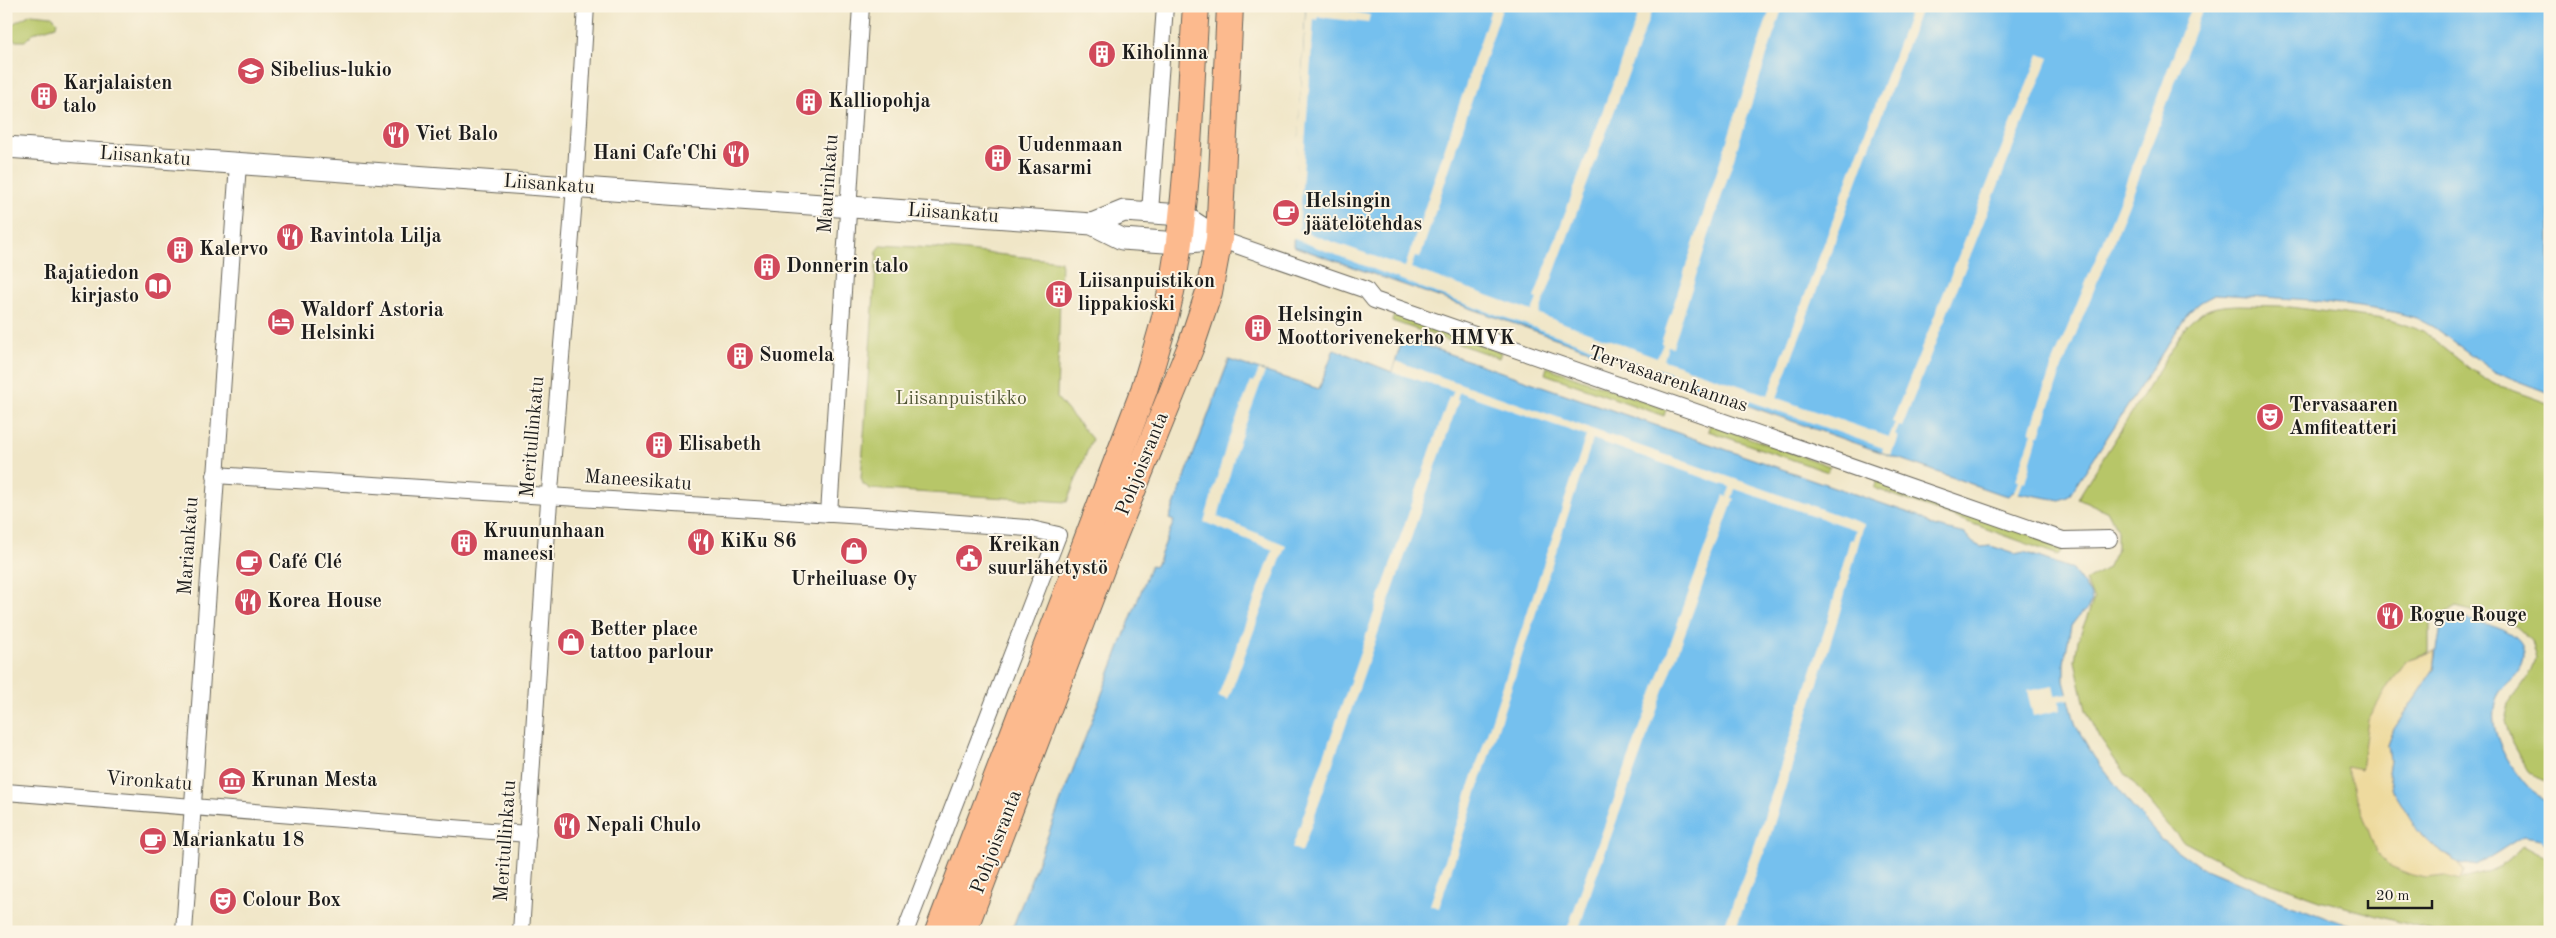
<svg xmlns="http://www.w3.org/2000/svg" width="2556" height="938" viewBox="0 0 2556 938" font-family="'Old Standard TT',serif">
<rect width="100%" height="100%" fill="#fcf5e5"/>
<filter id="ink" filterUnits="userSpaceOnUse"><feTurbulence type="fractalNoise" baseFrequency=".02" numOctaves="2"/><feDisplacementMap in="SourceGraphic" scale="10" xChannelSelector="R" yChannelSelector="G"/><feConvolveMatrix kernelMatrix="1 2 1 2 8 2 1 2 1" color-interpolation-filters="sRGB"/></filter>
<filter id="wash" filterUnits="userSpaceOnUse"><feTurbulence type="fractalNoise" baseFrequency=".0096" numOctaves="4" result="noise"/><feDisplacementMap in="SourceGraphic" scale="20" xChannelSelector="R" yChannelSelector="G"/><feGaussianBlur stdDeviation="1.12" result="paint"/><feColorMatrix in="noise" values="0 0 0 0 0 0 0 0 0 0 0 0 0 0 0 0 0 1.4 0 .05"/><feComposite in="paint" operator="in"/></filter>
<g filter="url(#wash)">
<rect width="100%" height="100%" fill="#f0e6c7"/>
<g fill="#b7c668" stroke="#6a7142">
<path d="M 31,14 L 52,16 L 57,21 L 56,26 L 33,33 L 25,41 L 16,41 L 11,37 L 10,28 L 14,23 Z"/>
<path d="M 882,245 L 948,249 L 1061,261 L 1057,398 L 1092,439 L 1067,502 L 870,489 L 863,484 L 861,478 L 877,251 Z"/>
<path d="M 2239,305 L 2282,306 L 2391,320 L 2423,331 L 2469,368 L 2494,384 L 2550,404 L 2550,787 L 2528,770 L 2511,740 L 2505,721 L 2509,703 L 2529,675 L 2536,659 L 2531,641 L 2508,620 L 2456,607 L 2429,624 L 2429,652 L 2409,659 L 2388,686 L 2388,772 L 2462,858 L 2458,863 L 2464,871 L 2460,879 C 2486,875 2506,866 2524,846 L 2550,860 L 2550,932 L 2436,932 L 2320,900 L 2242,872 L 2181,840 L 2119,766 L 2101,740 L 2086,710 L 2075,661 L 2078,640 L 2094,599 L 2085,581 L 2107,568 L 2117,548 L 2117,530 L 2108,512 L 2078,498 L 2187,325 C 2205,308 2213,306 2239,305 Z"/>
<path d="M 1394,315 L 1501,352 L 1499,358 L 1392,321 Z"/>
<path d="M 1547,367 L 1666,409 L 1664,416 L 1545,374 Z"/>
<path d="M 1710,424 L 1830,466 L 1828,472 L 1708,431 Z"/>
<path d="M 1877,481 L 2065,546 L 2058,555 L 1874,488 Z"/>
</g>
<path fill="#eeda9e" stroke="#857b5d" d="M 2436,651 L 2434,669 L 2394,729 L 2388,745 L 2390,761 L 2388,772 L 2393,790 L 2403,806 L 2431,844 L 2458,863 L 2464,871 L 2460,880 L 2445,876 L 2426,878 L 2409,874 L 2390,866 L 2376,852 L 2346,767 L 2361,770 L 2368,720 L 2388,686 L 2409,659 Z"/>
<g fill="#74c0ee" stroke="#486e85">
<path d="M 1306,6 L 2550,6 L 2550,393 L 2495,372 L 2433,327 L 2416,318 L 2394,312 L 2311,300 L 2216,294 L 2201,302 L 2189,312 L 2069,496 L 2060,500 L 2013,492 L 2009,496 L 1997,493 L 1293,246 Z"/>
<path d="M 1403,338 L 1918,516 L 1933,526 L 1965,534 L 1973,543 L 1981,547 L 1991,546 L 2015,554 L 2024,552 L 2072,569 L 2090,593 L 2092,601 L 2086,611 L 2081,613 L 2071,626 L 2064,663 L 2064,681 L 2076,726 L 2094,757 L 2137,812 L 2161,839 L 2199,866 L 2286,903 L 2329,919 L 2378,932 L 1011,932 L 1151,565 L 1156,566 L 1174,521 L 1169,519 L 1229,360 L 1319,389 L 1334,349 L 1392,372 Z"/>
<path d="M 2463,619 C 2488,624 2542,634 2518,672 C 2512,682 2501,686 2497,698 C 2484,730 2511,768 2531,790 C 2535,795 2544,798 2550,802 L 2550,846 L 2541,839 L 2524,836 L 2477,866 L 2458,863 L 2431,844 L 2418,831 L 2393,790 L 2388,772 L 2390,761 L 2388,745 L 2394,729 L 2434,669 L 2441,625 L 2446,621 Z"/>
</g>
<g fill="#f0e6c7">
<path d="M 1306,6 L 1322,6 L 1370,15 L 1368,23 L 1318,17 L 1318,20 L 1314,19 L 1299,230 L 1405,267 L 1492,6 L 1503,6 L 1420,258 L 1415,257 L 1411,268 L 1532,311 L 1537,299 L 1534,298 L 1641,6 L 1652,10 L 1539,314 L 1657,357 L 1663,344 L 1661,343 L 1771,6 L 1783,6 L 1673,347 L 1668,346 L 1664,360 L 1768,395 L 1912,6 L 1922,6 L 1777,398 L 1889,437 L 1895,423 L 1892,422 L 2039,54 L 2049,58 L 1902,427 L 1899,426 L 1895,435 L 1898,437 L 1891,455 L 1882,452 L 1883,448 L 1656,368 L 1655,373 L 1647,369 L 1646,366 L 1451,299 L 1292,238 Z"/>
<path d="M 2191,6 L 2204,6 L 2128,207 L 2062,368 L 2040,435 L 2038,435 L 2025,483 L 2023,482 L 2018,495 L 2013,495 L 2018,481 L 2016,480 L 2032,433 L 2030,432 L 2052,365 L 2118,204 Z"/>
<path d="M 1396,361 L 1864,524 L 1839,615 L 1769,840 L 1734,932 L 1722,932 L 1758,836 L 1830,613 L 1850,539 L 1853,539 L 1856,530 L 1735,489 L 1732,498 L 1734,499 L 1595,880 L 1578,932 L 1566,932 L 1724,495 L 1727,497 L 1730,487 L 1593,439 L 1439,908 L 1430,905 L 1586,436 L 1459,392 L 1457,399 L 1459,400 L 1302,852 L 1292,848 L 1449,397 L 1451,397 L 1454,391 L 1392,372 Z"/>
<path d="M 1259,370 L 1265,372 L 1237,448 L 1218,517 L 1286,545 L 1228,700 L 1218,696 L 1273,550 L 1204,522 L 1227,443 L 1251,381 L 1254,382 Z"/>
<path d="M 2053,686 L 2055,695 L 2068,693 L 2070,699 L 2059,701 L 2061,710 L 2033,716 L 2027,691 Z"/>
</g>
</g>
<g filter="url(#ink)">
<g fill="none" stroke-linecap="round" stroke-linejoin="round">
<g stroke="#666358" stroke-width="18">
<g id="minor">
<path d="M 1150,212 L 1165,6"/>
<path d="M 1219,239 L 1366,290 L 1374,300 L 2063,540 L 2109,539"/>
<path d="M 215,475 L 864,516 L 1027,528 L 1058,535 L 905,932"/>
<path d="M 829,514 L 861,6"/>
<path d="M 6,792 L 528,834"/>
<path d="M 184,932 L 238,164"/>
<path d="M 521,932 L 548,515 L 575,187 L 586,6"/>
</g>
</g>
<g stroke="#666358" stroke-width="23">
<g id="tertiary">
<path d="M 6,147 L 1092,224 L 1122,239 L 1179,243 L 1219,239"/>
<path d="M 1092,224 L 1124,211 L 1182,215 L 1219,239"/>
</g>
</g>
<g stroke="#666358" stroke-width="28">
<g id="primary">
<path d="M 938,932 L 1144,390 C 1156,350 1169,310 1175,269 C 1189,184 1190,92 1196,6"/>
<path d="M 963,932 L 1113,538 L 1191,346 L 1209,292 L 1219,239 L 1230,6"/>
</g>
</g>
<use href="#minor" stroke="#fff" stroke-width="16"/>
<use href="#tertiary" stroke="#fff" stroke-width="21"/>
<use href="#primary" stroke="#fcba8e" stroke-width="26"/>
</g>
</g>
<defs>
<g id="building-disc" transform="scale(1.4375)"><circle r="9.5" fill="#d1495b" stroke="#fcf5e5"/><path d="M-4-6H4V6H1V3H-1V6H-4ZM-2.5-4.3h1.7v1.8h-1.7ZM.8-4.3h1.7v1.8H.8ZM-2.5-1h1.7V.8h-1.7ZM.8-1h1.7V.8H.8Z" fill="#fff"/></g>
<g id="school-disc" transform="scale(1.4375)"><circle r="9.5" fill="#d1495b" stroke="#fcf5e5"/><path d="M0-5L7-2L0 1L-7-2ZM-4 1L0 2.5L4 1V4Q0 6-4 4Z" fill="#fff"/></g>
<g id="restaurant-disc" transform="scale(1.4375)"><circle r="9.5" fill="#d1495b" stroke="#fcf5e5"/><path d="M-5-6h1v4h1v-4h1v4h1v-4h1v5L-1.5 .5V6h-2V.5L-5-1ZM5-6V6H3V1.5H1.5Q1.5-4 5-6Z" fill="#fff"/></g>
<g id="cafe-disc" transform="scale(1.4375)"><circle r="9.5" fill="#d1495b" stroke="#fcf5e5"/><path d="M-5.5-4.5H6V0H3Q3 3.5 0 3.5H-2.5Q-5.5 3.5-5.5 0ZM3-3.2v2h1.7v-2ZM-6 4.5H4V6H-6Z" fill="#fff"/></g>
<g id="library-disc" transform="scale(1.4375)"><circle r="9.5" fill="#d1495b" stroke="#fcf5e5"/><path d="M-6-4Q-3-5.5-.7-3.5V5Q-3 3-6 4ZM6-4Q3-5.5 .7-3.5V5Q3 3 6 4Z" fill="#fff"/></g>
<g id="hotel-disc" transform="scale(1.4375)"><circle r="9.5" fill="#d1495b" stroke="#fcf5e5"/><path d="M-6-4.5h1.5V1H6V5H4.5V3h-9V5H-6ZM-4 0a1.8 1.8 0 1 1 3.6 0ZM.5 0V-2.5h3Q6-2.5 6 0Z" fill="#fff"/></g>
<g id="theatre-disc" transform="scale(1.4375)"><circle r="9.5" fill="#d1495b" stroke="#fcf5e5"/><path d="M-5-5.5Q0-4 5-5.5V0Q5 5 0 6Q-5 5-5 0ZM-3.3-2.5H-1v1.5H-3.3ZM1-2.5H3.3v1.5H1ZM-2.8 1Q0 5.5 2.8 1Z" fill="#fff"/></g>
<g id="shop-disc" transform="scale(1.4375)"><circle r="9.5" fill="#d1495b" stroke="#fcf5e5"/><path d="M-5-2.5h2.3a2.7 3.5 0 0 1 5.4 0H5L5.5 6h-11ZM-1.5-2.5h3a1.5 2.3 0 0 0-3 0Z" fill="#fff"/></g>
<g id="civic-disc" transform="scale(1.4375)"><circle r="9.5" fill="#d1495b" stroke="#fcf5e5"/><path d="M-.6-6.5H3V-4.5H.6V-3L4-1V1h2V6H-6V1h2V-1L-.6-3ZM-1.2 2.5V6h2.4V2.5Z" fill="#fff"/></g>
<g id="museum-disc" transform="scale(1.4375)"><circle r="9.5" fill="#d1495b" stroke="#fcf5e5"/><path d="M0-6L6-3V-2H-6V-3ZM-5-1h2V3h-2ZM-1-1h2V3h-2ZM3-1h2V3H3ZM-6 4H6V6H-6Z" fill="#fff"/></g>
</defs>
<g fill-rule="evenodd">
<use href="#building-disc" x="1102" y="54"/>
<use href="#school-disc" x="251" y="71"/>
<use href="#building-disc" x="44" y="96"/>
<use href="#building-disc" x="809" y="102"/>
<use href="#restaurant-disc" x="396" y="135"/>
<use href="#restaurant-disc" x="736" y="154"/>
<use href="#building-disc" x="998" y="158"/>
<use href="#cafe-disc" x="1286" y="213"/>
<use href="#restaurant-disc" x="290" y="237"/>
<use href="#building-disc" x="180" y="250"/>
<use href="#building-disc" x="767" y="267"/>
<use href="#library-disc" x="158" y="286"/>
<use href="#building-disc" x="1059" y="294"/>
<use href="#hotel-disc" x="281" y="322"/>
<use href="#building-disc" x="1258" y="328"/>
<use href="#building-disc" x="740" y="356"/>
<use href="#theatre-disc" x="2270" y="417"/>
<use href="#building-disc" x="659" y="445"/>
<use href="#restaurant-disc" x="701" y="542"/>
<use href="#building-disc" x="464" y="543"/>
<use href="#shop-disc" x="854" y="551"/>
<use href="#civic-disc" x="969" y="558"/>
<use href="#cafe-disc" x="249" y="563"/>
<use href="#restaurant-disc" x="248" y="602"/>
<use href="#restaurant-disc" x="2390" y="616"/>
<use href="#shop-disc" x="571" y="642"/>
<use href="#museum-disc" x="232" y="781"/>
<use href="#restaurant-disc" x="567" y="826"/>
<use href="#cafe-disc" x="153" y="841"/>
<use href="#theatre-disc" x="223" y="901"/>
</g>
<g text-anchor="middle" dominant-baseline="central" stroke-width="4" stroke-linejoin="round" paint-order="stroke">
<g font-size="20" font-weight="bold" fill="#1c1c1c" stroke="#fcf5e5" text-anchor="start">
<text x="1121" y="54">Kiholinna</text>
<text x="270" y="71">Sibelius-lukio</text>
<text x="63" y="84">Karjalaisten<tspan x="63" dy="23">talo</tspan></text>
<text x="828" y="102">Kalliopohja</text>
<text x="415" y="135">Viet Balo</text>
<text x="1017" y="146">Uudenmaan<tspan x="1017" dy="23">Kasarmi</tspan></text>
<text x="717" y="154" text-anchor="end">Hani Cafe'Chi</text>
<text x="1305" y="202">Helsingin<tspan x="1305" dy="23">jäätelötehdas</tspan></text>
<text x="309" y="237">Ravintola Lilja</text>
<text x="199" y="250">Kalervo</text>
<text x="786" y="267">Donnerin talo</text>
<text x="139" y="274" text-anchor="end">Rajatiedon<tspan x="139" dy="23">kirjasto</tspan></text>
<text x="1078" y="282">Liisanpuistikon<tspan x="1078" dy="23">lippakioski</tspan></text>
<text x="300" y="311">Waldorf Astoria<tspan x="300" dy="23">Helsinki</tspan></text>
<text x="1277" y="316">Helsingin<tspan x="1277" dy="23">Moottorivenekerho HMVK</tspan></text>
<text x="759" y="356">Suomela</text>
<text x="2289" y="406">Tervasaaren<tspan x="2289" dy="23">Amfiteatteri</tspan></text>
<text x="678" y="445">Elisabeth</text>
<text x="483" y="532">Kruununhaan<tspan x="483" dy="23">maneesi</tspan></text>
<text x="720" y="542">KiKu 86</text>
<text x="988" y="546">Kreikan<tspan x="988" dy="23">suurlähetystö</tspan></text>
<text x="268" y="563">Café Clé</text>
<text x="854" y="580" text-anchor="middle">Urheiluase Oy</text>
<text x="267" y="602">Korea House</text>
<text x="2409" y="616">Rogue Rouge</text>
<text x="590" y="630">Better place<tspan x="590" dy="23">tattoo parlour</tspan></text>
<text x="251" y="781">Krunan Mesta</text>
<text x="586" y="826">Nepali Chulo</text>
<text x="172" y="841">Mariankatu 18</text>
<text x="242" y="901">Colour Box</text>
</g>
<g font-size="20" fill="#1c1c1c" stroke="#fcf5e5">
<text transform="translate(145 157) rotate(4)">Liisankatu</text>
<text transform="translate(829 184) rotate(-86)">Maurinkatu</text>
<text transform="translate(549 185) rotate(4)">Liisankatu</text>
<text transform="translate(953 214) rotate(4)">Liisankatu</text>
<text transform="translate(1668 380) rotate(19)">Tervasaarenkannas</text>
<text transform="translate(533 437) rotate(-85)">Meritullinkatu</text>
<text transform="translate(1143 464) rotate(-68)">Pohjoisranta</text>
<text transform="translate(638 481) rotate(4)">Maneesikatu</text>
<text transform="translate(189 546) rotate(-86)">Mariankatu</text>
<text transform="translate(149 782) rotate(4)">Vironkatu</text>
<text transform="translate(506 841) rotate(-86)">Meritullinkatu</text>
<text transform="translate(997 842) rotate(-69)">Pohjoisranta</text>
</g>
<g font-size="20" fill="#525837" stroke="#fcf5e5">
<text x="961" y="399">Liisanpuistikko</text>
</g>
</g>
<rect width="2556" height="938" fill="none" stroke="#fcf5e5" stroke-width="25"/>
<path d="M2368 900v8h64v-8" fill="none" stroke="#1c1c1c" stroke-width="2.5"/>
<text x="2376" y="900" font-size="15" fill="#1c1c1c" stroke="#fcf5e5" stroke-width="4" paint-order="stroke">20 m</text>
</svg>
